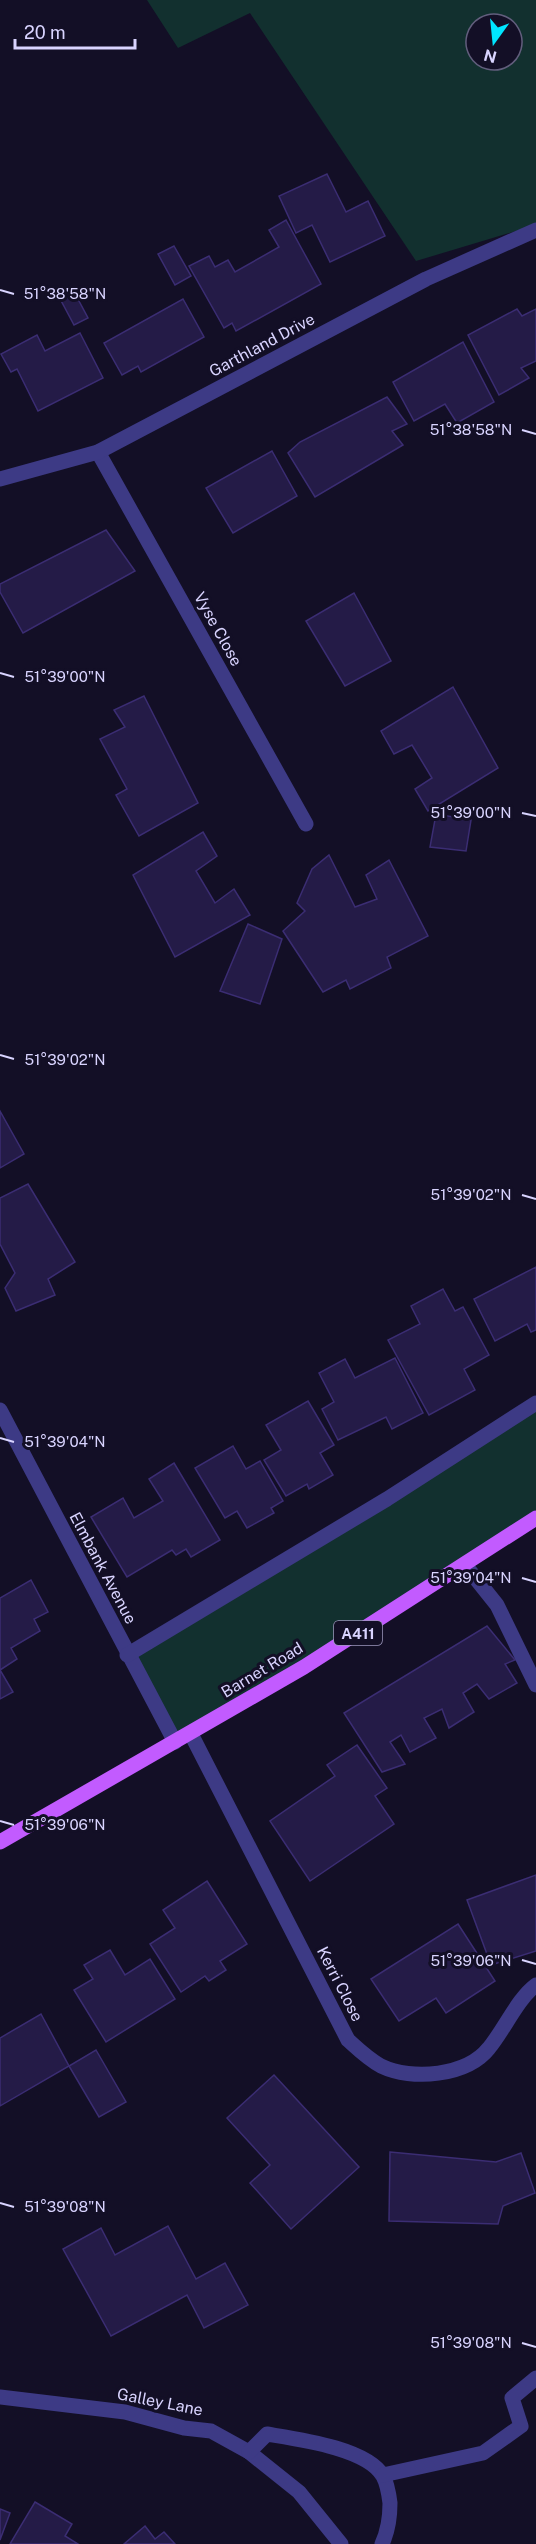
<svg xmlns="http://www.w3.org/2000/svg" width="536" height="2544" viewBox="0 0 536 2544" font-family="'Public Sans',sans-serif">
<rect width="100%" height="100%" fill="#130f26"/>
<g fill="#12302f" fill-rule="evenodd">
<path d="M 147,0 L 536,0 L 536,225 L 416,261 L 250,13 L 178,48 ZM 476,24 L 512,24 L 512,60 L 476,60 Z"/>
<path d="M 536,1403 L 536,1510 L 465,1565 L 175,1742 L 127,1655 Z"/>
</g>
<g fill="#241b47" stroke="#3b2d73" stroke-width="1.5">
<path d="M 327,174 L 346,212 L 368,201 L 385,236 L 330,262 L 312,225 L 296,233 L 279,196 Z"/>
<path d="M 286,220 L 321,284 L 236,331 L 232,323 L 224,328 L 189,266 L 209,256 L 215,267 L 228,260 L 235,272 L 279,247 L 269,230 Z"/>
<path d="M 174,246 L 191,276 L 175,285 L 158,254 Z"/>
<path d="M 71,286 L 88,318 L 74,325 L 57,293 Z"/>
<path d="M 183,299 L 204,337 L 141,372 L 138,366 L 122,375 L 104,343 Z"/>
<path d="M 517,309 L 522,316 L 536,309 L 536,361 L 521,368 L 529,378 L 499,395 L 468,335 Z"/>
<path d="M 80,333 L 103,378 L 38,411 L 17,369 L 11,372 L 1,354 L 37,335 L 45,351 Z"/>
<path d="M 463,342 L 494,402 L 457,423 L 445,404 L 414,421 L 393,382 Z"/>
<path d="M 387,397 L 407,424 L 392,431 L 403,445 L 315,497 L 288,453 L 300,442 Z"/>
<path d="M 272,451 L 297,496 L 233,533 L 206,488 Z"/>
<path d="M 106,530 L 135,571 L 23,633 L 0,592 L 0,584 Z"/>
<path d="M 354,593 L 391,661 L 345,686 L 306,621 Z"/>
<path d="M 453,687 L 498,768 L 428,811 L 415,789 L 432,778 L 412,745 L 394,754 L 381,731 Z"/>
<path d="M 144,696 L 198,803 L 139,836 L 116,795 L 127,789 L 100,739 L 125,727 L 114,710 Z"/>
<path d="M 436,814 L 471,820 L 466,851 L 430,847 Z"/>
<path d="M 203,832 L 217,856 L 196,871 L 215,903 L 234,889 L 250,915 L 175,957 L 133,875 Z"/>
<path d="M 329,855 L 355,907 L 377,899 L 366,875 L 389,860 L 428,936 L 387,957 L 391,968 L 350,989 L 346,980 L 323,992 L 283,931 L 305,911 L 297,903 L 312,869 Z"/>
<path d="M 248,924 L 282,939 L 260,1004 L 220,991 Z"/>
<path d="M 0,1111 L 24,1154 L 0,1168 Z"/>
<path d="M 28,1184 L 75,1262 L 48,1279 L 55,1295 L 16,1311 L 5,1288 L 15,1273 L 0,1244 L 0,1198 Z"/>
<path d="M 536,1267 L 536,1330 L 531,1332 L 527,1324 L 495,1341 L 474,1299 Z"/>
<path d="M 443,1289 L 455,1311 L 463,1307 L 489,1355 L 464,1369 L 475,1390 L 429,1415 L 388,1340 L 420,1324 L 411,1306 Z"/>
<path d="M 395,1358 L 423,1413 L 392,1429 L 386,1417 L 338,1440 L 322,1409 L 334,1402 L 319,1373 L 345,1359 L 355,1378 Z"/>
<path d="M 308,1401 L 334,1445 L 320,1453 L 333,1475 L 309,1489 L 307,1484 L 286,1496 L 264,1460 L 281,1450 L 266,1425 Z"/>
<path d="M 233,1446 L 246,1469 L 260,1461 L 283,1501 L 271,1508 L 274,1513 L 247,1528 L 237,1511 L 225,1518 L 195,1468 Z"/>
<path d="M 174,1463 L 220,1540 L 191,1557 L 186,1549 L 176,1555 L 172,1550 L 127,1577 L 91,1517 L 123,1498 L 134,1518 L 163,1501 L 149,1479 Z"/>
<path d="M 31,1580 L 48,1612 L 34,1619 L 40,1631 L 11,1648 L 17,1659 L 0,1670 L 13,1692 L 0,1699 L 0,1598 Z"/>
<path d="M 487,1626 L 515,1660 L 505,1664 L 517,1683 L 489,1699 L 477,1684 L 463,1693 L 474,1712 L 449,1728 L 442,1709 L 424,1718 L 436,1738 L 410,1752 L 401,1735 L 390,1742 L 405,1764 L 382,1772 L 344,1713 Z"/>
<path d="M 357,1745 L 387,1788 L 375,1796 L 394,1824 L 310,1881 L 270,1821 L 335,1776 L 327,1765 Z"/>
<path d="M 536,1875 L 536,1951 L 491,1965 L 467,1900 Z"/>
<path d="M 207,1881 L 247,1944 L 220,1961 L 226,1970 L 209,1981 L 205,1976 L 181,1992 L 150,1944 L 175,1928 L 163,1910 Z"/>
<path d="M 458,1924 L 495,1981 L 446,2013 L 436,1998 L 399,2021 L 371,1979 Z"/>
<path d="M 110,1950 L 125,1975 L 150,1959 L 175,1999 L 106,2042 L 74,1990 L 93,1979 L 84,1965 Z"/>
<path d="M 41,2014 L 69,2066 L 0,2106 L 0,2038 Z"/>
<path d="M 96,2050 L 126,2102 L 99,2117 L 69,2066 Z"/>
<path d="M 274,2075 L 359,2167 L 291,2229 L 250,2183 L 270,2165 L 227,2118 Z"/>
<path d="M 390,2152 L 496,2162 L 521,2153 L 535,2193 L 503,2206 L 498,2224 L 389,2221 Z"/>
<path d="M 168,2226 L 196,2279 L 225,2263 L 248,2305 L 204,2328 L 187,2295 L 111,2336 L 63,2249 L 101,2228 L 115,2255 Z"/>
<path d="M 35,2502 L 72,2524 L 65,2536 L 78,2544 L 10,2544 Z"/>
<path d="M 0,2509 L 10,2513 L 0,2540 Z"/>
<path d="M 145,2526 L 155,2539 L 164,2532 L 175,2544 L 124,2544 Z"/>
</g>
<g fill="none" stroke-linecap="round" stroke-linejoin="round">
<g stroke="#3d3a85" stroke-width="15">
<path d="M 98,452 L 306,824"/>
<path d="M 0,479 L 98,452 L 426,279 L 536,230"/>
<path d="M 0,1410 L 175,1742"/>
<path d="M 465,1565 L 497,1605 L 536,1685"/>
<path d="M 127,1655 L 387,1499 L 536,1403"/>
<path d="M 191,1734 L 348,2040 C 359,2050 368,2059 381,2066 C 412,2081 467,2076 489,2048 C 504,2030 518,1998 536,1985"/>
<path d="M 0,2397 L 125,2412 L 184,2428 L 211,2431 L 249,2452 L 299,2492 L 341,2544"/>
<path d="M 249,2452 L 267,2434 C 297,2439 367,2448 383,2476 C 387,2483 389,2495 390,2503 C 390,2517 388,2531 382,2544"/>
<path d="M 383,2475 L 483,2453 L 521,2426 L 512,2398 L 536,2378"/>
</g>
<path stroke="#c25bff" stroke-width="15" d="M 0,1842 L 304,1667 L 536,1518"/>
</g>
<path fill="none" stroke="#d9d4ff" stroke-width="2" d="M 0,290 L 14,294M 522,430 L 536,434M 0,673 L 14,677M 522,813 L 536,816M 0,1055 L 14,1059M 522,1195 L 536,1199M 0,1438 L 14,1442M 522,1578 L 536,1582M 0,1821 L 14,1825M 522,1960 L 536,1964M 0,2203 L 14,2207M 522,2343 L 536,2347"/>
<g text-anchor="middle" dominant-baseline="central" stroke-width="6" stroke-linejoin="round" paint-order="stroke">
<rect fill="#130f26" stroke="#9e99be" stroke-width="1.5" x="334" y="1621" width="48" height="24" rx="4.5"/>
<g font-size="15" font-weight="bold" fill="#d9d4ff">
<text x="358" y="1633">A411</text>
</g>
<g font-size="16" fill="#d9d4ff" stroke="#130f26">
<text transform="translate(262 345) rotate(-28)">Garthland Drive</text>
<text transform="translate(218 629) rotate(61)">Vyse Close</text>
<text transform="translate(103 1568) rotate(62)">Elmbank Avenue</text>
<text transform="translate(262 1670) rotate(-31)">Barnet Road</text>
<text transform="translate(340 1984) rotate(63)">Kerri Close</text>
<text transform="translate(160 2402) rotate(11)">Galley Lane</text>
</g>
</g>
<g font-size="15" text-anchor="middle" fill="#d9d4ff" stroke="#130f26" stroke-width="6" stroke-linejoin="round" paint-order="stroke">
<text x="65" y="299">51°38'58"N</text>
<text x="471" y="435">51°38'58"N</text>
<text x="65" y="682">51°39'00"N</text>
<text x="471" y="818">51°39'00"N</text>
<text x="65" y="1065">51°39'02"N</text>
<text x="471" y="1200">51°39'02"N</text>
<text x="65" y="1447">51°39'04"N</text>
<text x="471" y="1583">51°39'04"N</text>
<text x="65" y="1830">51°39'06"N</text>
<text x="471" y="1966">51°39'06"N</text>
<text x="65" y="2212">51°39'08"N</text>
<text x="471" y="2348">51°39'08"N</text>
</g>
<g transform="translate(494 42) rotate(195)"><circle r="28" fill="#130f26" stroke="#625e7d" stroke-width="1.5"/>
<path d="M0-4.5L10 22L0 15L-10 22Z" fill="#00e5ff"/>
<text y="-9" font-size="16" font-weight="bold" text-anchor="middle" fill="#d9d4ff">N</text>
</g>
<path d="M15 39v9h120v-9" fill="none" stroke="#d9d4ff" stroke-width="3"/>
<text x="24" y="39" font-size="18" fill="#d9d4ff" stroke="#130f26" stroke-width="4.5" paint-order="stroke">20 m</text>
</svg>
